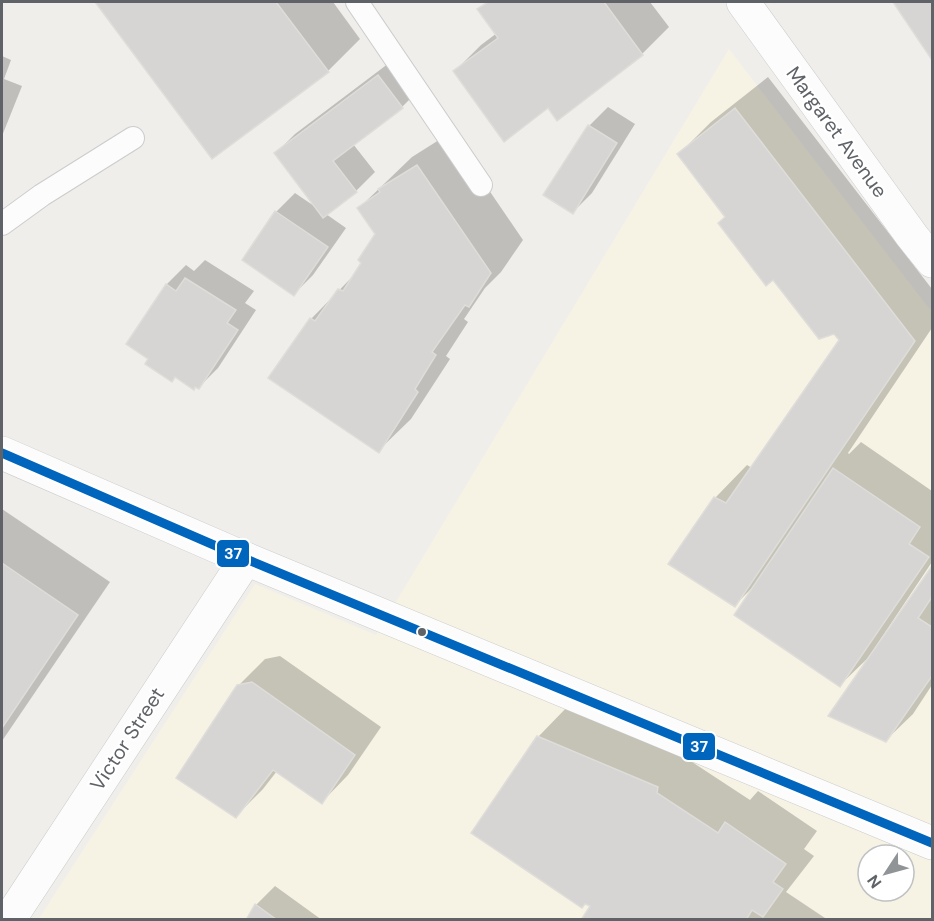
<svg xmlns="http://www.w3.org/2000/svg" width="934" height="921" viewBox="0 0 934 921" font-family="'DM Sans',sans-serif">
<rect width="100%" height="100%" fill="#efeeea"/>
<path fill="#f7f3e4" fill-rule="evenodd" d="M 729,49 L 928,307 L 932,310 L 932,919 L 38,920 L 255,584 L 376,635 ZM 868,855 L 904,855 L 904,891 L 868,891 Z"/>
<g fill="#0003">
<path d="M 97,2 L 333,2 L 360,39 L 328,71 L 212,157 Z"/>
<path d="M 487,2 L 650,2 L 669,27 L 642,54 L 558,119 L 548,106 L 455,71 L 481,45 L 497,33 L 479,9 Z"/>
<path d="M 896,2 L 932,2 L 932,57 L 895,3 Z"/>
<path d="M 2,56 L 11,60 L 4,79 L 22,86 L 2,136 Z"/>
<path d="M 397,57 L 421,88 L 402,107 L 353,144 L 375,172 L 356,191 L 326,214 L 346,228 L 313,275 L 294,294 L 276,212 L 295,193 L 317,208 L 276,153 L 295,134 Z"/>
<path d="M 768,77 L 932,289 L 932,328 L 848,453 L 849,454 L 861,442 L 932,491 L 932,562 L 868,658 L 840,685 L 753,587 L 734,606 L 715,498 L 747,465 L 752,468 L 841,340 L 726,217 L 679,154 L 711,122 Z"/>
<path d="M 608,107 L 635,124 L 592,193 L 573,212 L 589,126 Z"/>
<path d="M 450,133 L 523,240 L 501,272 L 485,288 L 464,319 L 468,322 L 446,356 L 450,359 L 411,419 L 378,451 L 270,378 L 311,319 L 358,271 L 376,234 L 359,208 L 412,157 Z"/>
<path d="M 205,260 L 254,291 L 245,303 L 256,310 L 218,368 L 199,387 L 128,344 L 167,284 L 186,265 L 194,271 Z"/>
<path d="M 2,509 L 110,582 L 2,741 Z"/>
<path d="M 932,569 L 932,685 L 913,714 L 886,740 L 830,716 Z"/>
<path d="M 280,656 L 381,727 L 348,775 L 322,802 L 277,771 L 263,789 L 236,816 L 238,686 L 265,659 Z"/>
<path d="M 570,704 L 689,760 L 750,800 L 758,791 L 817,831 L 804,849 L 814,856 L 786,892 L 828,920 L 583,920 L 592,906 L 538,737 Z"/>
<path d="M 275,886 L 322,920 L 247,920 L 256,905 Z"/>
</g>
<g fill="#d6d5d3" stroke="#deddd9" stroke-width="1.5">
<path d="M 95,2 L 276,2 L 329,72 L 212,159 Z"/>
<path d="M 488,2 L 604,2 L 643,55 L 557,121 L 548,108 L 504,142 L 453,71 L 498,38 L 477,9 Z"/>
<path d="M 893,2 L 932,2 L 932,60 Z"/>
<path d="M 378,75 L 403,108 L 333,161 L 357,192 L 323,218 L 274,153 Z"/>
<path d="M 735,108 L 915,341 L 735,607 L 668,564 L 714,497 L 726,503 L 839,340 L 834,334 L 819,339 L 773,280 L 766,286 L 718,223 L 725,217 L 677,154 Z"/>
<path d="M 588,125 L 617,143 L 573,214 L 543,195 Z"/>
<path d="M 417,165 L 491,273 L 469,307 L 465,305 L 432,352 L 436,355 L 415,389 L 418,392 L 379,453 L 268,378 L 310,318 L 315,321 L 338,289 L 343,291 L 361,263 L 358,260 L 375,234 L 357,208 L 380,192 L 378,189 Z"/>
<path d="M 275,211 L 328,247 L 294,296 L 242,260 Z"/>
<path d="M 185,278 L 236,310 L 227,323 L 238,330 L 199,389 L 195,387 L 194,390 L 175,377 L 172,382 L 145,364 L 148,359 L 126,344 L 166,284 L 176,291 Z"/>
<path d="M 833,468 L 920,527 L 909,544 L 929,557 L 840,687 L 734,615 Z"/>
<path d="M 2,563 L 78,615 L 2,728 Z"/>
<path d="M 932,566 L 932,597 L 918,618 L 932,627 L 932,676 L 886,742 L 828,716 Z"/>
<path d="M 252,682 L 355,755 L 322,804 L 273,770 L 236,818 L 176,778 L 237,685 Z"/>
<path d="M 537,736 L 658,787 L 657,793 L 718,833 L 725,822 L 786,864 L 773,882 L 783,889 L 763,917 L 752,910 L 746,920 L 581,920 L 590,906 L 585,904 L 582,908 L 471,833 Z"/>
<path d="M 255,904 L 277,920 L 246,920 Z"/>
</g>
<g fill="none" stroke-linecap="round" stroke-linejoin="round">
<g stroke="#cbcccc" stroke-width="24">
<g id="service">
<path d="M 357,2 L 481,185"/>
<path d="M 2,224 L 42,195 L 133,138"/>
</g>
</g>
<g stroke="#cbcccc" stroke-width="34">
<g id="minor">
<path d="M 743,2 L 912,236 L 932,261"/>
<path d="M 9,920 L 246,559"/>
</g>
</g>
<g stroke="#cacacb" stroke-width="34">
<path id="secondary" d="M 2,453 L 246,559 L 932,843"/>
</g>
<use href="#service" stroke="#fdfcfc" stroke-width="22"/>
<use href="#minor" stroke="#fdfcfc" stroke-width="33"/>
<use href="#secondary" stroke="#fdfcfc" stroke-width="33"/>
<g stroke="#fff" stroke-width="14">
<path id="bus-1" d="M 2,453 L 246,559 L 932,843"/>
</g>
<use href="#bus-1" stroke="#0065bd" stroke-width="9"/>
</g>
<circle fill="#5f6368" stroke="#fff" stroke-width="2" cx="422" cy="632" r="5"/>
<g text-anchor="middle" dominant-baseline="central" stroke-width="4.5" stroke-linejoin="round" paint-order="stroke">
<g font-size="20" fill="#5f6368" stroke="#fff">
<text transform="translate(837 132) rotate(54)">Margaret Avenue</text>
<text transform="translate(127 739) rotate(-57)">Victor Street</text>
</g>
</g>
<g stroke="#fff" stroke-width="2">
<rect x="216" y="539" width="34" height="29" rx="6" fill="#0065bd"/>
<rect x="682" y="732" width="34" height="29" rx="6" fill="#0065bd"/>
</g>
<g font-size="16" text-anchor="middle" font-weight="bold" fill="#fff">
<text x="233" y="559">37</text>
<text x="699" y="752">37</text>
</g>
<rect width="934" height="921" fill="none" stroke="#5f6368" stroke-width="6"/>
<g transform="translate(886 873) rotate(234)"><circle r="28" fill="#ffffff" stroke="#bfc1c3" stroke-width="1.5"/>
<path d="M0-4.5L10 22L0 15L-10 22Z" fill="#919496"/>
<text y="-9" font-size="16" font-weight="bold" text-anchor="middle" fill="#5f6368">N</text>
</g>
</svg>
